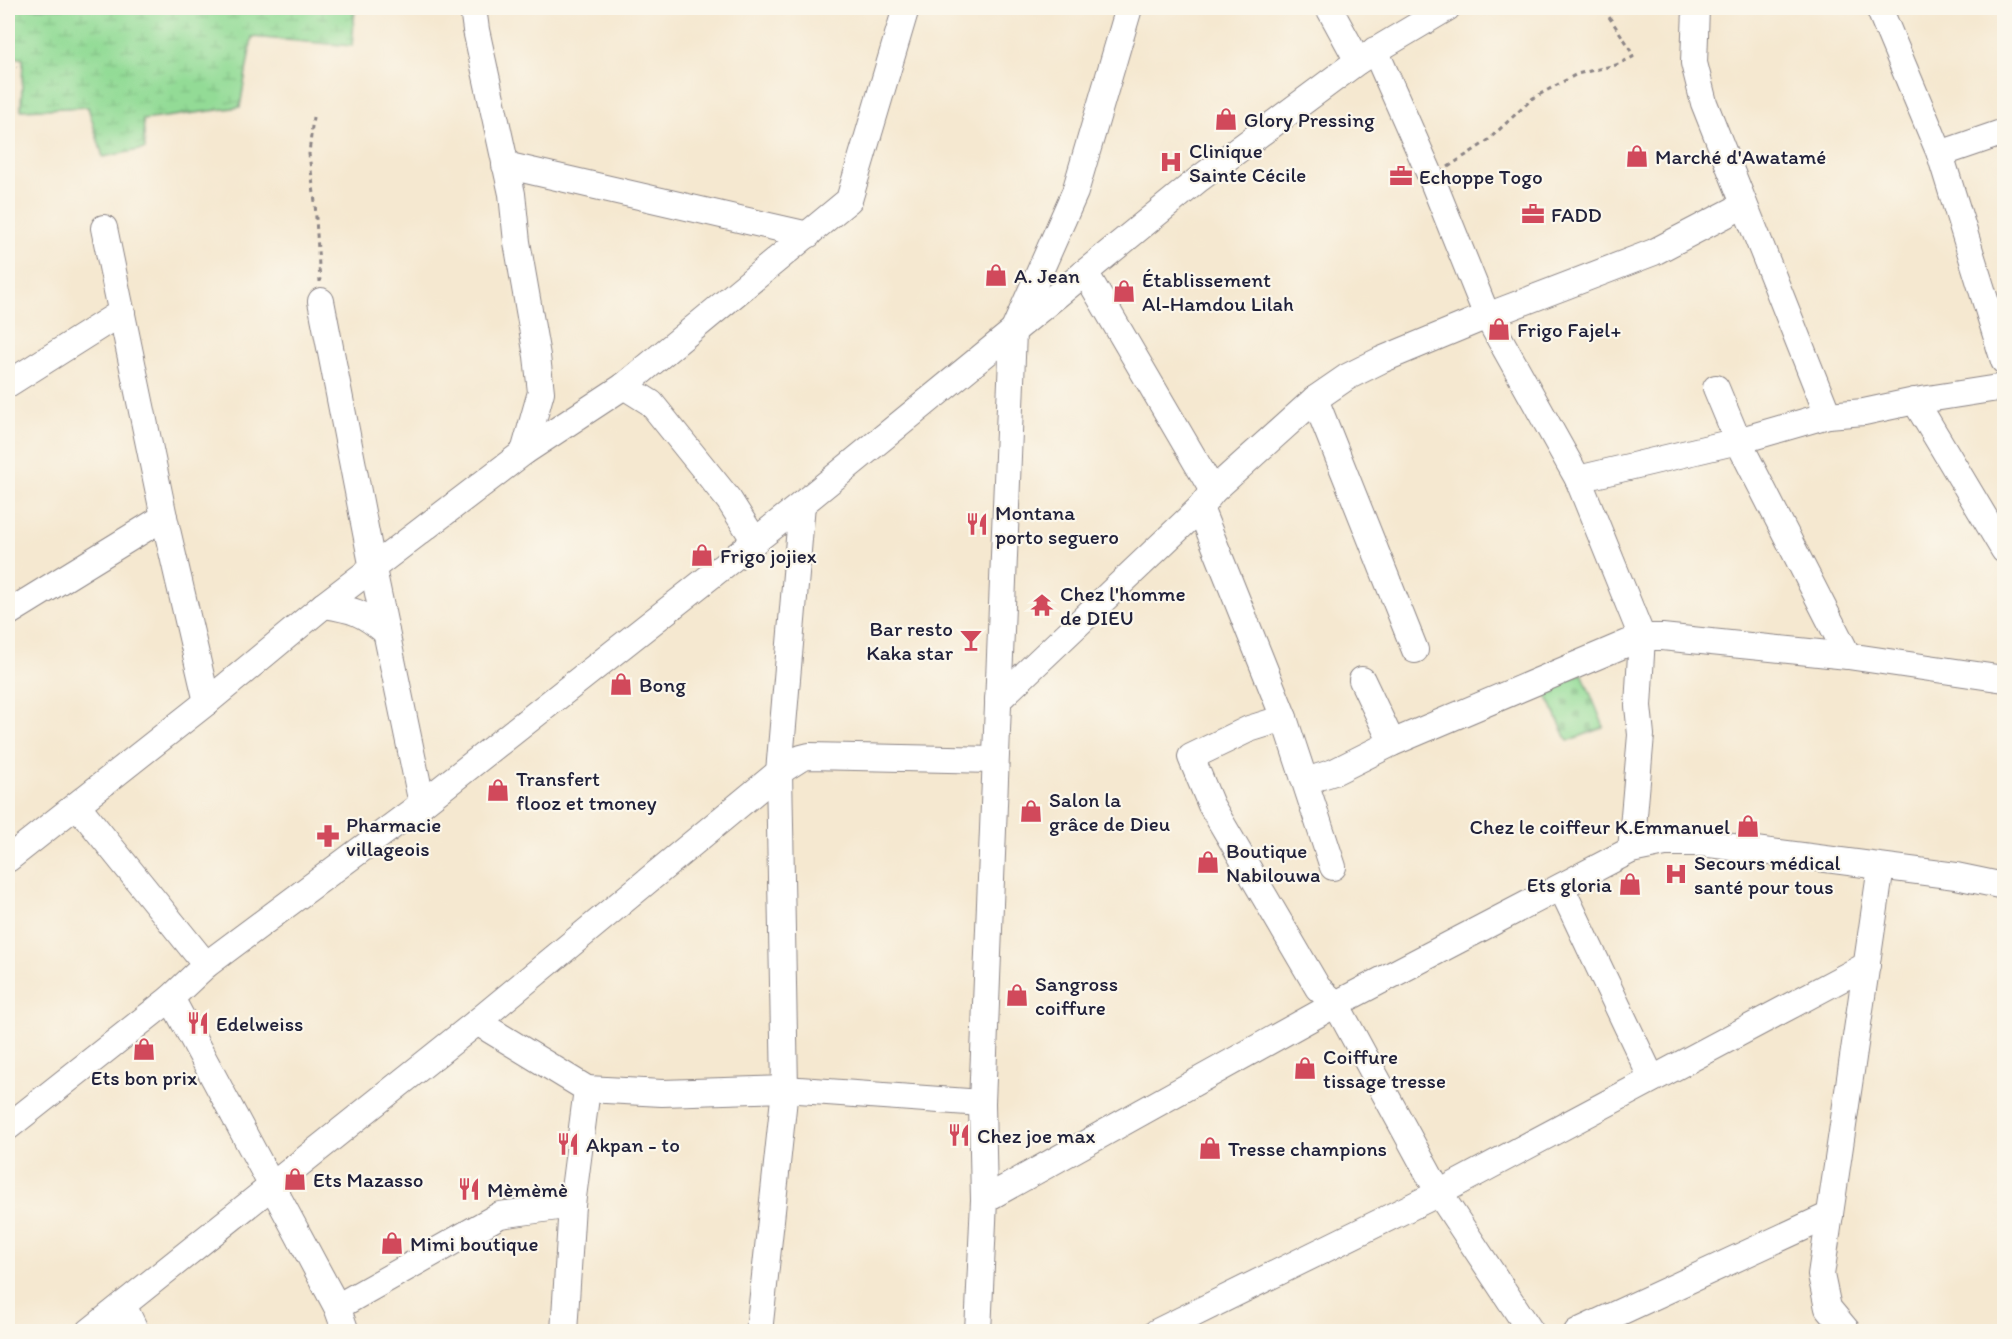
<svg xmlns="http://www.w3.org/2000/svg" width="2012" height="1339" viewBox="0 0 2012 1339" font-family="Itim,sans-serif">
<defs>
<pattern id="wetland-marsh" width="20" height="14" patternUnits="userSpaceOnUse" patternTransform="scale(1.5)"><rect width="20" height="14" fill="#93db96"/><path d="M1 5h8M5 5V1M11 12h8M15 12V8" fill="none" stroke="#7ebc82"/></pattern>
<pattern id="cemetery-stones" width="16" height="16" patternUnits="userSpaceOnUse" patternTransform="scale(1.5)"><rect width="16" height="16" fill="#93db96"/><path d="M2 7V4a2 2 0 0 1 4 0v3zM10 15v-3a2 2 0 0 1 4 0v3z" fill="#7ebc82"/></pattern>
</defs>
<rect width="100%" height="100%" fill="#fbf7ec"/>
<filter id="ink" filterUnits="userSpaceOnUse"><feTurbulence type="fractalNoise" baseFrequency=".0167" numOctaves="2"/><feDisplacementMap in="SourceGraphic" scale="12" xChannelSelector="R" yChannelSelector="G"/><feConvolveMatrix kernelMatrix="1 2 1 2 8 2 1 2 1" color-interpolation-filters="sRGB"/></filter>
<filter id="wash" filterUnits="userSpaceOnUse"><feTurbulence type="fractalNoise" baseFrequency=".008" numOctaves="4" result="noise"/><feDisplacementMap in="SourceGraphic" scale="24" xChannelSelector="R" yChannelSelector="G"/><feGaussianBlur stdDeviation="1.35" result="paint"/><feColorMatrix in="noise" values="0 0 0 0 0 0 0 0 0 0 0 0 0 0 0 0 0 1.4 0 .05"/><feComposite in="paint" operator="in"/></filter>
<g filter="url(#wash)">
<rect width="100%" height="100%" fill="#f5e8d0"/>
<path fill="url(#wetland-marsh)" stroke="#5a7e68" stroke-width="1.5" d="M 8,8 L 355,8 L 352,46 L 252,37 L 240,107 L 143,120 L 145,149 L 103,157 L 88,107 L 21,110 L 23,59 L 8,55 Z"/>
<path fill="url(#cemetery-stones)" stroke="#5a7e68" stroke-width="1.5" d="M 1582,673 L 1604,727 L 1568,741 L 1545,692 Z"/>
</g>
<g filter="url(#ink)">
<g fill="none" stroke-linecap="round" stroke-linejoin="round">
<g stroke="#8c8586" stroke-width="28">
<g id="minor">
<path d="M 473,8 L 476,30 L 512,194 L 517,242 L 537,356 L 541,392 L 524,452"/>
<path d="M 1329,8 L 1358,61"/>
<path d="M 1696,8 L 1694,63 L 1704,103 L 1828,415"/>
<path d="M 1879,8 L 1940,154 L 2004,361"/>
<path d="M 1375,50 L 1431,177 L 1487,316 L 1578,479 L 1642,637 L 1638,706 L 1641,735 L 1631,850"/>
<path d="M 1940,154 L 2004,132"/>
<path d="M 505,165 L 808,235"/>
<path d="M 104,228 L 164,517 L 207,702"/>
<path d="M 1085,272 L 1213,491"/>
<path d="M 321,301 L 373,569 L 422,804"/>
<path d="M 8,384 L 122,312"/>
<path d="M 624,386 L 651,403 L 729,500 L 755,541"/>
<path d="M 1716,388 L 1738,441 L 1848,656"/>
<path d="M 1315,399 L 1415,650"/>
<path d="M 1915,401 L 2004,550"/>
<path d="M 1578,479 L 1738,441 L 1828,415 L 1864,412 L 1915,401 L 2004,387"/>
<path d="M 1200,508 L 1284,718 L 1333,867"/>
<path d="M 324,605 C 354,610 362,612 386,632"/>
<path d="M 8,613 L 164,517"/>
<path d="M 1362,680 L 1392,743"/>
<path d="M 998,700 L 1200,508 L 1213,491 L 1315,399 L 1347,377 L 1381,360 L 1487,316 L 1654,252 L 1744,205"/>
<path d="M 1284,718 L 1249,729 L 1191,757 L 1211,805 L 1318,988 L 1336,1004 L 1439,1193 L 1531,1332"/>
<path d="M 1306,781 L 1334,772 L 1392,743 L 1642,637 L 1662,637 L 1848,656 L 2004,679"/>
<path d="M 77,805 L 206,965"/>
<path d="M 8,859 L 207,702 L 324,605 L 524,452 L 624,386 L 849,200 L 906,8"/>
<path d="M 1561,887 L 1652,1079"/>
<path d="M 171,998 L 337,1307 L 346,1332"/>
<path d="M 477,1022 L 587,1089 L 662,1093 L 785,1089 L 982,1103"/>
<path d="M 8,1127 L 171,998 L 206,965 L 422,804 L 802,504 L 1199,179 L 1358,61 L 1447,8"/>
<path d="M 984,1200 L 1336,1004 L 1631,850 L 1665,843 L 1702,843 L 1956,876 L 2004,886"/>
<path d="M 123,1305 L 136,1332"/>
<path d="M 337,1307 L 500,1215 L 572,1205"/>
<path d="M 89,1332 L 477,1022 L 779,772 L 801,758 L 809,756 L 995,760"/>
<path d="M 564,1332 L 572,1205 L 587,1089"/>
<path d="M 759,1332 L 785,1089 L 779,772 L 802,504"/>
<path d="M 978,1332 L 984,1200 L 982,1103 L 1013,332 L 1075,192 L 1129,8"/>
<path d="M 1157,1332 L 1439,1193 L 1867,965"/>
<path d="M 1577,1332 L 1830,1215"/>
<path d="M 1848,1332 L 1828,1308 L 1821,1275 L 1881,867"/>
</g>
</g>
<g stroke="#8c8586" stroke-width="3" stroke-dasharray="4.5 4.5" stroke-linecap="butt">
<path d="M 8,65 L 17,67"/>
<path d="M 313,117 L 309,154 L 315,202 L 320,282"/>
<path d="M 1448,167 L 1486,142 L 1533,98 L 1577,74 L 1616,65 L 1633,57 L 1628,45 L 1603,8"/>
</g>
<use href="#minor" stroke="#fff" stroke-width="26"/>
</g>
</g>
<defs>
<g id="shop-bare" transform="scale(1.8)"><path d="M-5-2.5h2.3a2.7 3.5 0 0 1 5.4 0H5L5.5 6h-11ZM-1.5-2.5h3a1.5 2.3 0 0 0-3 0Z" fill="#d1495b" stroke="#fbf7ec" stroke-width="2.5" paint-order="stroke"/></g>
<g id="hospital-bare" transform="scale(1.8)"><path d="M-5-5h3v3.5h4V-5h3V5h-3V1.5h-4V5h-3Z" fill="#d1495b" stroke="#fbf7ec" stroke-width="2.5" paint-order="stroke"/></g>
<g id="office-bare" transform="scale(1.8)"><path d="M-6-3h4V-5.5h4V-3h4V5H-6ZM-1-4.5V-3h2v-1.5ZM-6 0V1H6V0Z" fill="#d1495b" stroke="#fbf7ec" stroke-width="2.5" paint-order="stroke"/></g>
<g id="restaurant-bare" transform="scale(1.8)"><path d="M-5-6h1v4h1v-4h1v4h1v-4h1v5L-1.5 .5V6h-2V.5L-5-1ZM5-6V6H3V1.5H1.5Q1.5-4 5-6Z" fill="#d1495b" stroke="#fbf7ec" stroke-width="2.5" paint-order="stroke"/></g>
<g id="temple-bare" transform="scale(1.8)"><path d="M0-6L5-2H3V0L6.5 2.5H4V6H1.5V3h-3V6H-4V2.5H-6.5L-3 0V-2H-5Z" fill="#d1495b" stroke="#fbf7ec" stroke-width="2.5" paint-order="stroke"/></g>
<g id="bar-bare" transform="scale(1.8)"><path d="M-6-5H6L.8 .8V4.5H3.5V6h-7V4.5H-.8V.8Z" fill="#d1495b" stroke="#fbf7ec" stroke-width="2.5" paint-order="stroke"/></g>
<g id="pharmacy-bare" transform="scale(1.8)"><path d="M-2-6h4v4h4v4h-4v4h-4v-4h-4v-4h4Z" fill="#d1495b" stroke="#fbf7ec" stroke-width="2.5" paint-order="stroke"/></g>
</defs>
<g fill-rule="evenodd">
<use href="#shop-bare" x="1226" y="119"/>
<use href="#shop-bare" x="1637" y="156"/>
<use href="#hospital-bare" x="1171" y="162"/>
<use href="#office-bare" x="1401" y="176"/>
<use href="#office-bare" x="1533" y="214"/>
<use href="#shop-bare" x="996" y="275"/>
<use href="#shop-bare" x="1124" y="291"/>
<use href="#shop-bare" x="1499" y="329"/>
<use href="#restaurant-bare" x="977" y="524"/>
<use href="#shop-bare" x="702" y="555"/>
<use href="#temple-bare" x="1042" y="605"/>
<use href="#bar-bare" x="971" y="640"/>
<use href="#shop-bare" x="621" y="684"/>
<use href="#shop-bare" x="498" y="790"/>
<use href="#shop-bare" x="1031" y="811"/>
<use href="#shop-bare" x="1748" y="826"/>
<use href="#pharmacy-bare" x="328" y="836"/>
<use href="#shop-bare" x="1208" y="862"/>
<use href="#hospital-bare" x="1676" y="874"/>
<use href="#shop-bare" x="1630" y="884"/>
<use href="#shop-bare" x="1017" y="995"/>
<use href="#restaurant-bare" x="198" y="1023"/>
<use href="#shop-bare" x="144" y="1049"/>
<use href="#shop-bare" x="1305" y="1068"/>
<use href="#restaurant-bare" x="959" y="1135"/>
<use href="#restaurant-bare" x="568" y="1144"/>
<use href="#shop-bare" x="1210" y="1148"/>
<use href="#shop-bare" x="295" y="1179"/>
<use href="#restaurant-bare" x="469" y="1189"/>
<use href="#shop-bare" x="392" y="1243"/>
</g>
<g text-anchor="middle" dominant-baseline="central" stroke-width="4.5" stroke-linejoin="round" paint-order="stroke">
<g font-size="21" fill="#22223b" stroke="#fbf7ec" text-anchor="start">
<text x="1244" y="119">Glory Pressing</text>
<text x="1189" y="150">Clinique<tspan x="1189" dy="24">Sainte Cécile</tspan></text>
<text x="1655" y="156">Marché d'Awatamé</text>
<text x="1419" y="176">Echoppe Togo</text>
<text x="1551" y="214">FADD</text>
<text x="1014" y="275">A. Jean</text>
<text x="1142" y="279">Établissement<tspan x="1142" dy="24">Al-Hamdou Lilah</tspan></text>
<text x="1517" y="329">Frigo Fajel+</text>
<text x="995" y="512">Montana<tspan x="995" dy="24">porto seguero</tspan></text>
<text x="720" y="555">Frigo jojiex</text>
<text x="1060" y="593">Chez l'homme<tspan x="1060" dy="24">de DIEU</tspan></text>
<text x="953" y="628" text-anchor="end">Bar resto<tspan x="953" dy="24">Kaka star</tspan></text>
<text x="639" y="684">Bong</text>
<text x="516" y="778">Transfert<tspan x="516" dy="24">flooz et tmoney</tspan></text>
<text x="1049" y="799">Salon la<tspan x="1049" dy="24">grâce de Dieu</tspan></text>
<text x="346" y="824">Pharmacie<tspan x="346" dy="24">villageois</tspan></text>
<text x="1730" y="826" text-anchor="end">Chez le coiffeur K.Emmanuel</text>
<text x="1226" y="850">Boutique<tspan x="1226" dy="24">Nabilouwa</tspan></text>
<text x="1694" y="862">Secours médical<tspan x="1694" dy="24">santé pour tous</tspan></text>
<text x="1612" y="884" text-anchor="end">Ets gloria</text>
<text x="1035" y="983">Sangross<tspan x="1035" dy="24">coiffure</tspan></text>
<text x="216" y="1023">Edelweiss</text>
<text x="1323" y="1056">Coiffure<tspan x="1323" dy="24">tissage tresse</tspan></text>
<text x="144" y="1077" text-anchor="middle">Ets bon prix</text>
<text x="977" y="1135">Chez joe max</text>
<text x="586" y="1144">Akpan - to</text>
<text x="1228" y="1148">Tresse champions</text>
<text x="313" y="1179">Ets Mazasso</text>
<text x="487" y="1189">Mèmèmè</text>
<text x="410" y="1243">Mimi boutique</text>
</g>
</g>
<rect width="2012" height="1339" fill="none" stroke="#fbf7ec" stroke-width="30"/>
</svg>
